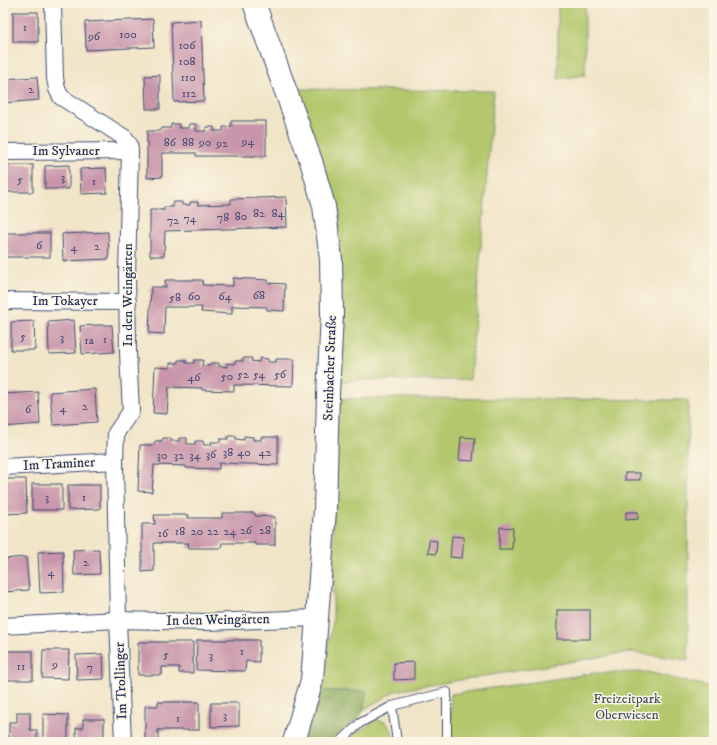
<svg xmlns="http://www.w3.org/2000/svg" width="717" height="745" viewBox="0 0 717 745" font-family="'IM FELL DW Pica',serif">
<rect width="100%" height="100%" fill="#fcf5e5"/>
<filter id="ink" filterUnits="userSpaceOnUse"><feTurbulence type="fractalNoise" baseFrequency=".025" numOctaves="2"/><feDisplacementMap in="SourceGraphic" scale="8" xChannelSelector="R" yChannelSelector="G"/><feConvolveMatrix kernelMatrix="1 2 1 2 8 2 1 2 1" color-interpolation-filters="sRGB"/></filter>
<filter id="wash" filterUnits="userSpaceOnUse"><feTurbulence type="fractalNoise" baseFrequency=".012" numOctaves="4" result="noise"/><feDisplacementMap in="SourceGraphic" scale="16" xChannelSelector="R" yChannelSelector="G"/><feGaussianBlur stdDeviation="0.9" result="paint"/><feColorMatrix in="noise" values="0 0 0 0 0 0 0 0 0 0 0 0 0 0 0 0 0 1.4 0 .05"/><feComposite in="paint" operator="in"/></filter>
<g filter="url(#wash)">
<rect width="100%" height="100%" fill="#f1e5c8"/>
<g fill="#b3c86d" stroke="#677c66">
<path d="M 558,3 L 585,3 L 585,75 L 558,79 Z"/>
<path d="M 293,89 L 494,91 L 470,380 L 358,380 L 341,382 L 335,216 Z"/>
<path d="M 393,398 L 688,400 L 688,660 L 629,652 L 395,691 L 363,710 L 366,691 L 318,691 L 333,622 L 334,399 Z"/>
<path d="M 647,672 L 702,685 L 714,687 L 714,742 L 450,742 L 451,694 L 596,673 Z"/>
<path d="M 376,720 L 386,722 L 392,731 L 393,742 L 346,742 L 352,735 Z"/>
</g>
<path fill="#8eac60" stroke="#546e5f" d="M 318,691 L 366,691 C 365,697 365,705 363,710 C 357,725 340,730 331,742 L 301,742 Z"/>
<g id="blocks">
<g fill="#c895aa">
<rect x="13" y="12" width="25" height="30"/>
<path d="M 153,19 L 154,47 L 86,50 L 85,22 Z"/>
<path d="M 201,20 L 204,101 L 174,102 L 171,22 Z"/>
<path d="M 160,75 L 160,109 L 146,109 L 145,76 Z"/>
<path d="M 37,77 L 39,100 L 3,103 L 3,79 Z"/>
<path d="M 231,121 L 266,121 L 266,156 L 196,156 L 196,153 L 162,153 L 162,177 L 147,178 L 147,131 L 161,131 L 162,128 L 171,128 L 171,124 L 179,124 L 179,128 L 188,128 L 189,124 L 196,124 L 196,131 L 206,131 L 206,127 L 214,127 L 214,131 L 223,131 L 223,127 L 231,127 Z"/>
<rect x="7" y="165" width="26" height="27"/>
<path d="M 69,165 L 69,189 L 45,189 L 45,166 Z"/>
<path d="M 106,168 L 107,193 L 81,194 L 80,169 Z"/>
<path d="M 286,197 L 287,227 L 165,231 L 164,256 L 150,256 L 150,210 L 164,210 L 164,207 L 173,207 L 173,202 L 182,202 L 182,205 L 190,205 L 190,202 L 198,202 L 198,205 L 231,204 L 231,199 Z"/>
<path d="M 108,232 L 109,259 L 63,261 L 62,234 Z"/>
<rect x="3" y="233" width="47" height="24"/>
<path d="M 233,278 L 268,280 L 268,283 L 285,284 L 284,311 L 267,310 L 267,307 L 232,306 L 232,314 L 201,312 L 202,307 L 165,307 L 164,334 L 149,333 L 151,287 L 166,287 L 165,280 L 202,280 L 203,285 L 233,286 Z"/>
<path d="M 74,320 L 76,353 L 49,354 L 48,322 Z"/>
<path d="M 34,321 L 35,350 L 11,350 L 11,322 Z"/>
<path d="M 97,325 L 112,325 L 114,352 L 82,354 L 80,326 Z"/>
<path d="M 243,358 L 252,358 L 251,361 L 259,362 L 260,358 L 268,359 L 268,362 L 276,362 L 276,359 L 294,359 L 293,386 L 234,385 L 234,391 L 202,390 L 202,388 L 169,387 L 167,414 L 153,413 L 155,367 L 170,368 L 170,363 L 178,363 L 178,360 L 186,360 L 186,363 L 194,363 L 194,360 L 203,360 L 202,366 L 210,366 L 211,363 L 219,363 L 219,366 L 227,367 L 227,363 L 235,364 L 235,361 L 243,361 Z"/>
<path d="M 95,389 L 97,422 L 53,425 L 50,392 Z"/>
<path d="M 38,392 L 40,424 L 3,427 L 3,394 Z"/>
<path d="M 228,436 L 236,436 L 236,439 L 244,440 L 244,436 L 253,437 L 253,440 L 261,440 L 261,437 L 278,437 L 278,465 L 219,463 L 219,469 L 186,468 L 186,466 L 154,465 L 152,492 L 138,491 L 140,445 L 154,445 L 155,441 L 162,441 L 163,438 L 171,438 L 171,441 L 179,441 L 179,438 L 187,438 L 187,444 L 195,444 L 195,441 L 203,441 L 204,445 L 211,445 L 211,442 L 220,442 L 220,439 L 228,439 Z"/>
<path d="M 461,437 L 475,438 L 473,461 L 459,460 Z"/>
<rect x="625" y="473" width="15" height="7"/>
<path d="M 3,479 L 26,479 L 27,513 L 3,514 Z"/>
<rect x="32" y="484" width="30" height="26"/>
<path d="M 68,485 L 100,485 L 100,509 L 68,510 Z"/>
<path d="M 626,512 L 638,512 L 638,519 L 626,520 Z"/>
<path d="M 222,513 L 255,513 L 255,516 L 275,517 L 275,545 L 255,545 L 255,543 L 222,543 L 221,548 L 188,548 L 189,543 L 154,543 L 154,571 L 142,572 L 142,524 L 155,524 L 154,515 L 189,515 L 188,518 L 222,518 Z"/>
<path d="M 500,527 L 513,528 L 512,549 L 499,549 Z"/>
<path d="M 452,536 L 464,537 L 462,558 L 450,557 Z"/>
<path d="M 429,540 L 437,541 L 436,554 L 428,553 Z"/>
<path d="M 99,549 L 100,574 L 74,575 L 73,550 Z"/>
<path d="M 63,551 L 64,592 L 40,593 L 38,552 Z"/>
<path d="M 26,557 L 29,590 L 4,592 L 3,559 Z"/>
<rect x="557" y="610" width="33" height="29"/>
<path d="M 197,640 L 259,640 L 259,662 L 246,661 L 245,671 L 196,670 Z"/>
<path d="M 138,642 L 193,642 L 193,673 L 179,673 L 179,667 L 162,667 L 162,675 L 138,675 Z"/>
<path d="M 43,650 L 69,650 L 68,679 L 42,678 Z"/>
<rect x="8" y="651" width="25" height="29"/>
<path d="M 103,654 L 104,679 L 77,680 L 76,655 Z"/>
<path d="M 414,662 L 414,679 L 394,680 L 394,663 Z"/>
<path d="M 158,702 L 199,702 L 199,730 L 158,730 L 158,742 L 145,742 L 145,706 L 158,706 Z"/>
<path d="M 211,703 L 239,703 L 239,726 L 211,727 Z"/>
<path d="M 17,712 L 30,712 L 30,730 L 37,730 L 37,742 L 9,742 L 9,722 L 17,722 Z"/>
<path d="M 43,714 L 68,715 L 68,742 L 43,742 Z"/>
<path d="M 83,719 L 104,719 L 104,742 L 76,742 L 76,728 L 83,728 Z"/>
</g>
</g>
</g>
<g filter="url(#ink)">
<use href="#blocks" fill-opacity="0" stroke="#3b4a6e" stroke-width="1"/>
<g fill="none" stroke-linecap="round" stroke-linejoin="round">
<g stroke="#3b4a6e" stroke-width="10">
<g id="lane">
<path d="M 392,706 L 397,742"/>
<path d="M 340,742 L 360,723 L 392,706 L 447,692 L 447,742"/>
</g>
</g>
<g stroke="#3b4a6e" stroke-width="18">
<g id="street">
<path d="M 53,3 L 55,78 L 57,89 L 61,97 L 125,138 L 129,144 L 130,151 L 127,276 L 128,353 L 131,411 L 116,433 L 115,461 L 118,620 L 123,742"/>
<path d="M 3,152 L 130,151"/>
<path d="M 3,301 L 128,302"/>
<path d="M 3,467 L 115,461"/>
<path d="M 3,626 L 118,620 L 206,622 L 317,618"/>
</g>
</g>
<g stroke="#3b4a6e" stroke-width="24">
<path id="secondary" d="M 254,3 L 311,161 L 324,206 L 331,259 L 332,314 L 328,395 L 325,510 L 317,618 L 312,680 L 294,742"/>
</g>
<use href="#lane" stroke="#fff" stroke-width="8"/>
<use href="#street" stroke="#fff" stroke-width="16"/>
<use href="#secondary" stroke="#fff" stroke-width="22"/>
</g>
</g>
<g text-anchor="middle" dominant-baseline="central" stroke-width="3" stroke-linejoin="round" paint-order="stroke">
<g font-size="12" fill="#464871">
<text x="25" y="27">1</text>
<text x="128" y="34">100</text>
<text x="94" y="36">96</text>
<text x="187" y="45">106</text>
<text x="187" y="61">108</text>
<text x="188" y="77">110</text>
<text x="31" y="89">2</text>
<text x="189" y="93">112</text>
<text x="248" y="141">94</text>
<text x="170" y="142">86</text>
<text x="188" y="142">88</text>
<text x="205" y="142">90</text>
<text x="222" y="143">92</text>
<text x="63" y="177">3</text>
<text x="20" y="179">5</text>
<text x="94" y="181">1</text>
<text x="259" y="213">82</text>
<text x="278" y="213">84</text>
<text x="241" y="216">80</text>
<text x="223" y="217">78</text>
<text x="190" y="218">74</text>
<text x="173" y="220">72</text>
<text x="39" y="245">6</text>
<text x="97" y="246">2</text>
<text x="74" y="247">4</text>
<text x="259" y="295">68</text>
<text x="194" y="296">60</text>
<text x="225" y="296">64</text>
<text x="175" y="297">58</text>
<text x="23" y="336">5</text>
<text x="62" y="337">3</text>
<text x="105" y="339">1</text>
<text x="89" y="340">1a</text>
<text x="243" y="374">52</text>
<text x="259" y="374">54</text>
<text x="280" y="374">56</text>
<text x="227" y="376">50</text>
<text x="194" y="377">46</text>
<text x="85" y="406">2</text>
<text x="63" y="408">4</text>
<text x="28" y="409">6</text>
<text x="228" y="452">38</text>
<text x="244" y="452">40</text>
<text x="265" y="452">42</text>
<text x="211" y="454">36</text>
<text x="162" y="455">30</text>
<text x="179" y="455">32</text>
<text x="195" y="455">34</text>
<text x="47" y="497">3</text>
<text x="84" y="497">1</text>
<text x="246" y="530">26</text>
<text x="265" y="530">28</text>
<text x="180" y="531">18</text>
<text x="197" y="531">20</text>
<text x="213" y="531">22</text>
<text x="230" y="531">24</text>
<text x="163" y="533">16</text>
<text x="86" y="562">2</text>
<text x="51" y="572">4</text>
<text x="242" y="651">1</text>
<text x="166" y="654">5</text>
<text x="211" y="655">3</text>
<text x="55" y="664">9</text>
<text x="21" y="666">11</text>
<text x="90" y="667">7</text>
<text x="225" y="715">3</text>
<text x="178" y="718">1</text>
</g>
<g font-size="14" fill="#1b2f5e" stroke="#fcf5e5">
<text x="66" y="151">Im Sylvaner</text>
<text transform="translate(128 295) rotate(-90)">In den Weingärten</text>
<text x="65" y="301">Im Tokayer</text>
<text transform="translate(330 368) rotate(-88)">Steinbacher Straße</text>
<text transform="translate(59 464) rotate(-3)">Im Traminer</text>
<text transform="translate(218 620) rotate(-1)">In den Weingärten</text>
<text transform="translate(121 681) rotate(-92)">Im Trollinger</text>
</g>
<g font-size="14" fill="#415562" stroke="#fcf5e5">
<text x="627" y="699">Freizeitpark<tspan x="627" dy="16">Oberwiesen</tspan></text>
</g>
</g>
<rect width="717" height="745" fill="none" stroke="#fcf5e5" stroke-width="16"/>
</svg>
